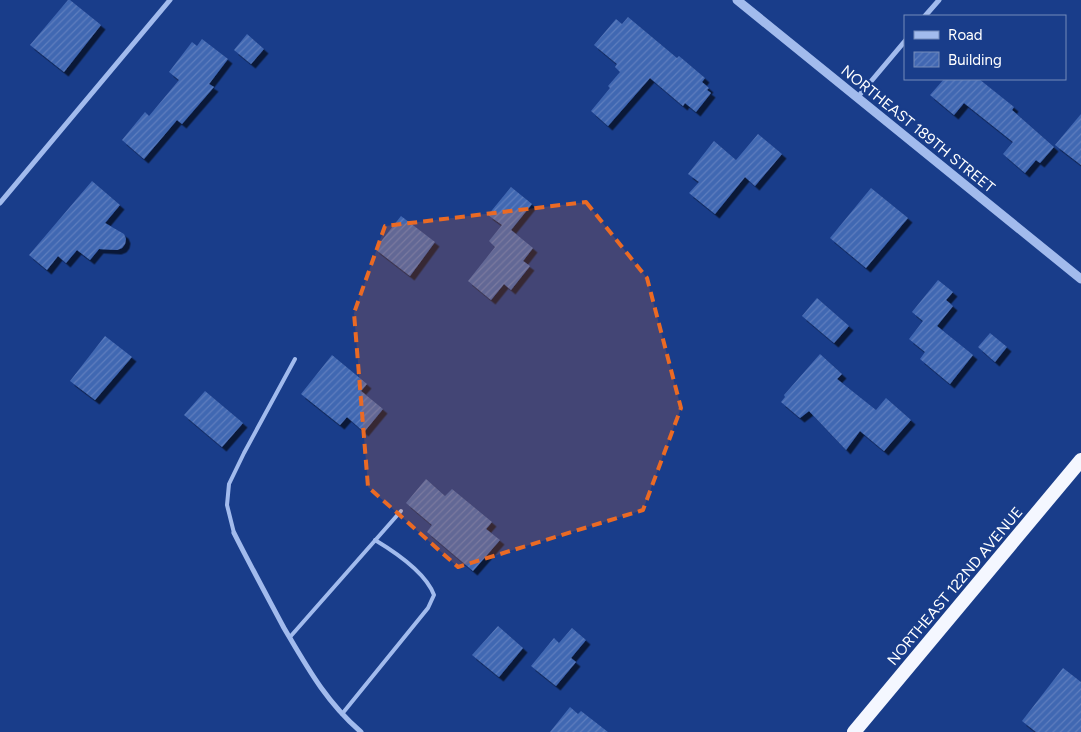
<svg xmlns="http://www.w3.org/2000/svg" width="1081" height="732" viewBox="0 0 1081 732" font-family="Figtree,sans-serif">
<defs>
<pattern id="building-hatch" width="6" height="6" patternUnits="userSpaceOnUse" patternTransform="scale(1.25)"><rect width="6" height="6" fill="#4167b2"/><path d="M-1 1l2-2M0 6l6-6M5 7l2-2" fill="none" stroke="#5e7ebe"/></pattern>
<filter id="shadow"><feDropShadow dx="4.5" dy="4.5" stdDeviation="0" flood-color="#0009"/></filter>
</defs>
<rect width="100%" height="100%" fill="#193d8a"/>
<g fill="url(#building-hatch)" filter="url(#shadow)">
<path d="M 68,0 L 70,0 L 101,25 L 64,72 L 30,45 Z"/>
<path d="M 628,17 L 677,58 L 679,56 L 705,78 L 702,82 L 709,88 L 707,90 L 711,93 L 696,112 L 685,103 L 683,106 L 650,78 L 608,126 L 591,111 L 610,88 L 608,86 L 620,72 L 615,67 L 617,64 L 594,45 L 616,19 L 622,24 Z"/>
<path d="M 247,34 L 264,49 L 251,64 L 234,50 Z"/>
<path d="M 202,39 L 228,59 L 209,84 L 214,87 L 182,124 L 177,120 L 144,159 L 122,140 L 145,112 L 149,116 L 179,80 L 169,72 L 192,42 L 197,46 Z"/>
<path d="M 944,79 L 979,79 L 1014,107 L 1012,110 L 1054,147 L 1040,163 L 1036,160 L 1025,173 L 1003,154 L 1013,142 L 964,103 L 954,115 L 930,95 Z"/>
<path d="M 1081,114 L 1081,165 L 1055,145 Z"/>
<path d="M 758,134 L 782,154 L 755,186 L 745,177 L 715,214 L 689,193 L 699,182 L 688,174 L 714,141 L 736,160 Z"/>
<path d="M 92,181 L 120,205 L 105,223 L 124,234 L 126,239 L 125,244 L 122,248 L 117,250 L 99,249 L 90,260 L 77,250 L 66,263 L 58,256 L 47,270 L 29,255 Z"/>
<path d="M 511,187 L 532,204 L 511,230 L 533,248 L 523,261 L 530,266 L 511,290 L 504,284 L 491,300 L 468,281 L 495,247 L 489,241 L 502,225 L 488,215 Z"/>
<path d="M 871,188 L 908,218 L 866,268 L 830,238 Z"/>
<path d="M 401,216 L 435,242 L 410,276 L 375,249 Z"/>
<path d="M 938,280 L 953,292 L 946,300 L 953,306 L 937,326 L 973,355 L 950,384 L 920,359 L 925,352 L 909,339 L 923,321 L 912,312 Z"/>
<path d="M 817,298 L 849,326 L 834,343 L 802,316 Z"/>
<path d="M 990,333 L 1007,347 L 995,362 L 978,347 Z"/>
<path d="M 105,336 L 132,357 L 95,400 L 70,381 Z"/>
<path d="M 820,354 L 842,374 L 837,379 L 876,410 L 886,398 L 911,420 L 884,451 L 860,431 L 846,450 L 809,411 L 800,418 L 781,402 L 785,397 L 784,395 Z"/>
<path d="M 332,355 L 367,384 L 361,391 L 383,409 L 364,432 L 347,417 L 340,425 L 301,394 Z"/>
<path d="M 205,391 L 243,423 L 222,447 L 184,415 Z"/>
<path d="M 426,479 L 445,496 L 452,489 L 492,522 L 486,529 L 500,540 L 473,571 L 427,532 L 432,525 L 406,503 Z"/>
<path d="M 498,626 L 523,648 L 499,677 L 472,655 Z"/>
<path d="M 572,628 L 586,640 L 571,658 L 576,662 L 556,686 L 531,666 L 554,638 L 559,643 Z"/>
<path d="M 1063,668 L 1081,682 L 1081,732 L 1036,732 L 1022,721 Z"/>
<path d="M 570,707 L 578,714 L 581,711 L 608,732 L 550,732 Z"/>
</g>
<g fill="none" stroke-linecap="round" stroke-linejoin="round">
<g stroke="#a2bbed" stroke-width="4">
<path d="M 234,533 L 227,505 L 229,484 L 244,453 L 295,359"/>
<path d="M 290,637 L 401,511"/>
<path d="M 342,714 L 428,608 L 434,595 C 426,573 395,552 375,540"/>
</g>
<g stroke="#a2bbed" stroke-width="5">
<path d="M 925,16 L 939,0"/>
<path d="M 857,98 L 905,41"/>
<path d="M 0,203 L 170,0"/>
<path d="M 234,533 C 250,565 267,596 284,628 C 307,667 326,702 361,732"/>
</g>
<path stroke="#a2bbed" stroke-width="9" d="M 737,0 L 1081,279"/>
<path stroke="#f4f7ff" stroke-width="14" d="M 854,732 L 1081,460"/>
</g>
<path fill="#ea6a24" fill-opacity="0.2" stroke="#ea6a24" stroke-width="4" stroke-dasharray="10 6" stroke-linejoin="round" d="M 586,202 L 647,278 L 681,408 L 643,510 L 458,567 L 368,487 L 354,313 L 385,226 Z"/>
<g text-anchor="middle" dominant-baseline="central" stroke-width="4.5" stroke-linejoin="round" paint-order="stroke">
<g font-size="15" fill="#fff" stroke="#193d8a">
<text transform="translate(918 129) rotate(39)">NORTHEAST 189TH STREET</text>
<text transform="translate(955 586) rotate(-50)">NORTHEAST 122ND AVENUE</text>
</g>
</g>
<rect x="904" y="15" width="162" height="65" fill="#193d8a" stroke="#758bb9"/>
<rect x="914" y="31" width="25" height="8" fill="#a2bbed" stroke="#758bb9"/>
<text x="948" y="40" font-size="15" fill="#ffffff">Road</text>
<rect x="914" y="52" width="25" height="15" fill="url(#building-hatch)" stroke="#758bb9"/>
<text x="948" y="65" font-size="15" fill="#ffffff">Building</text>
</svg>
